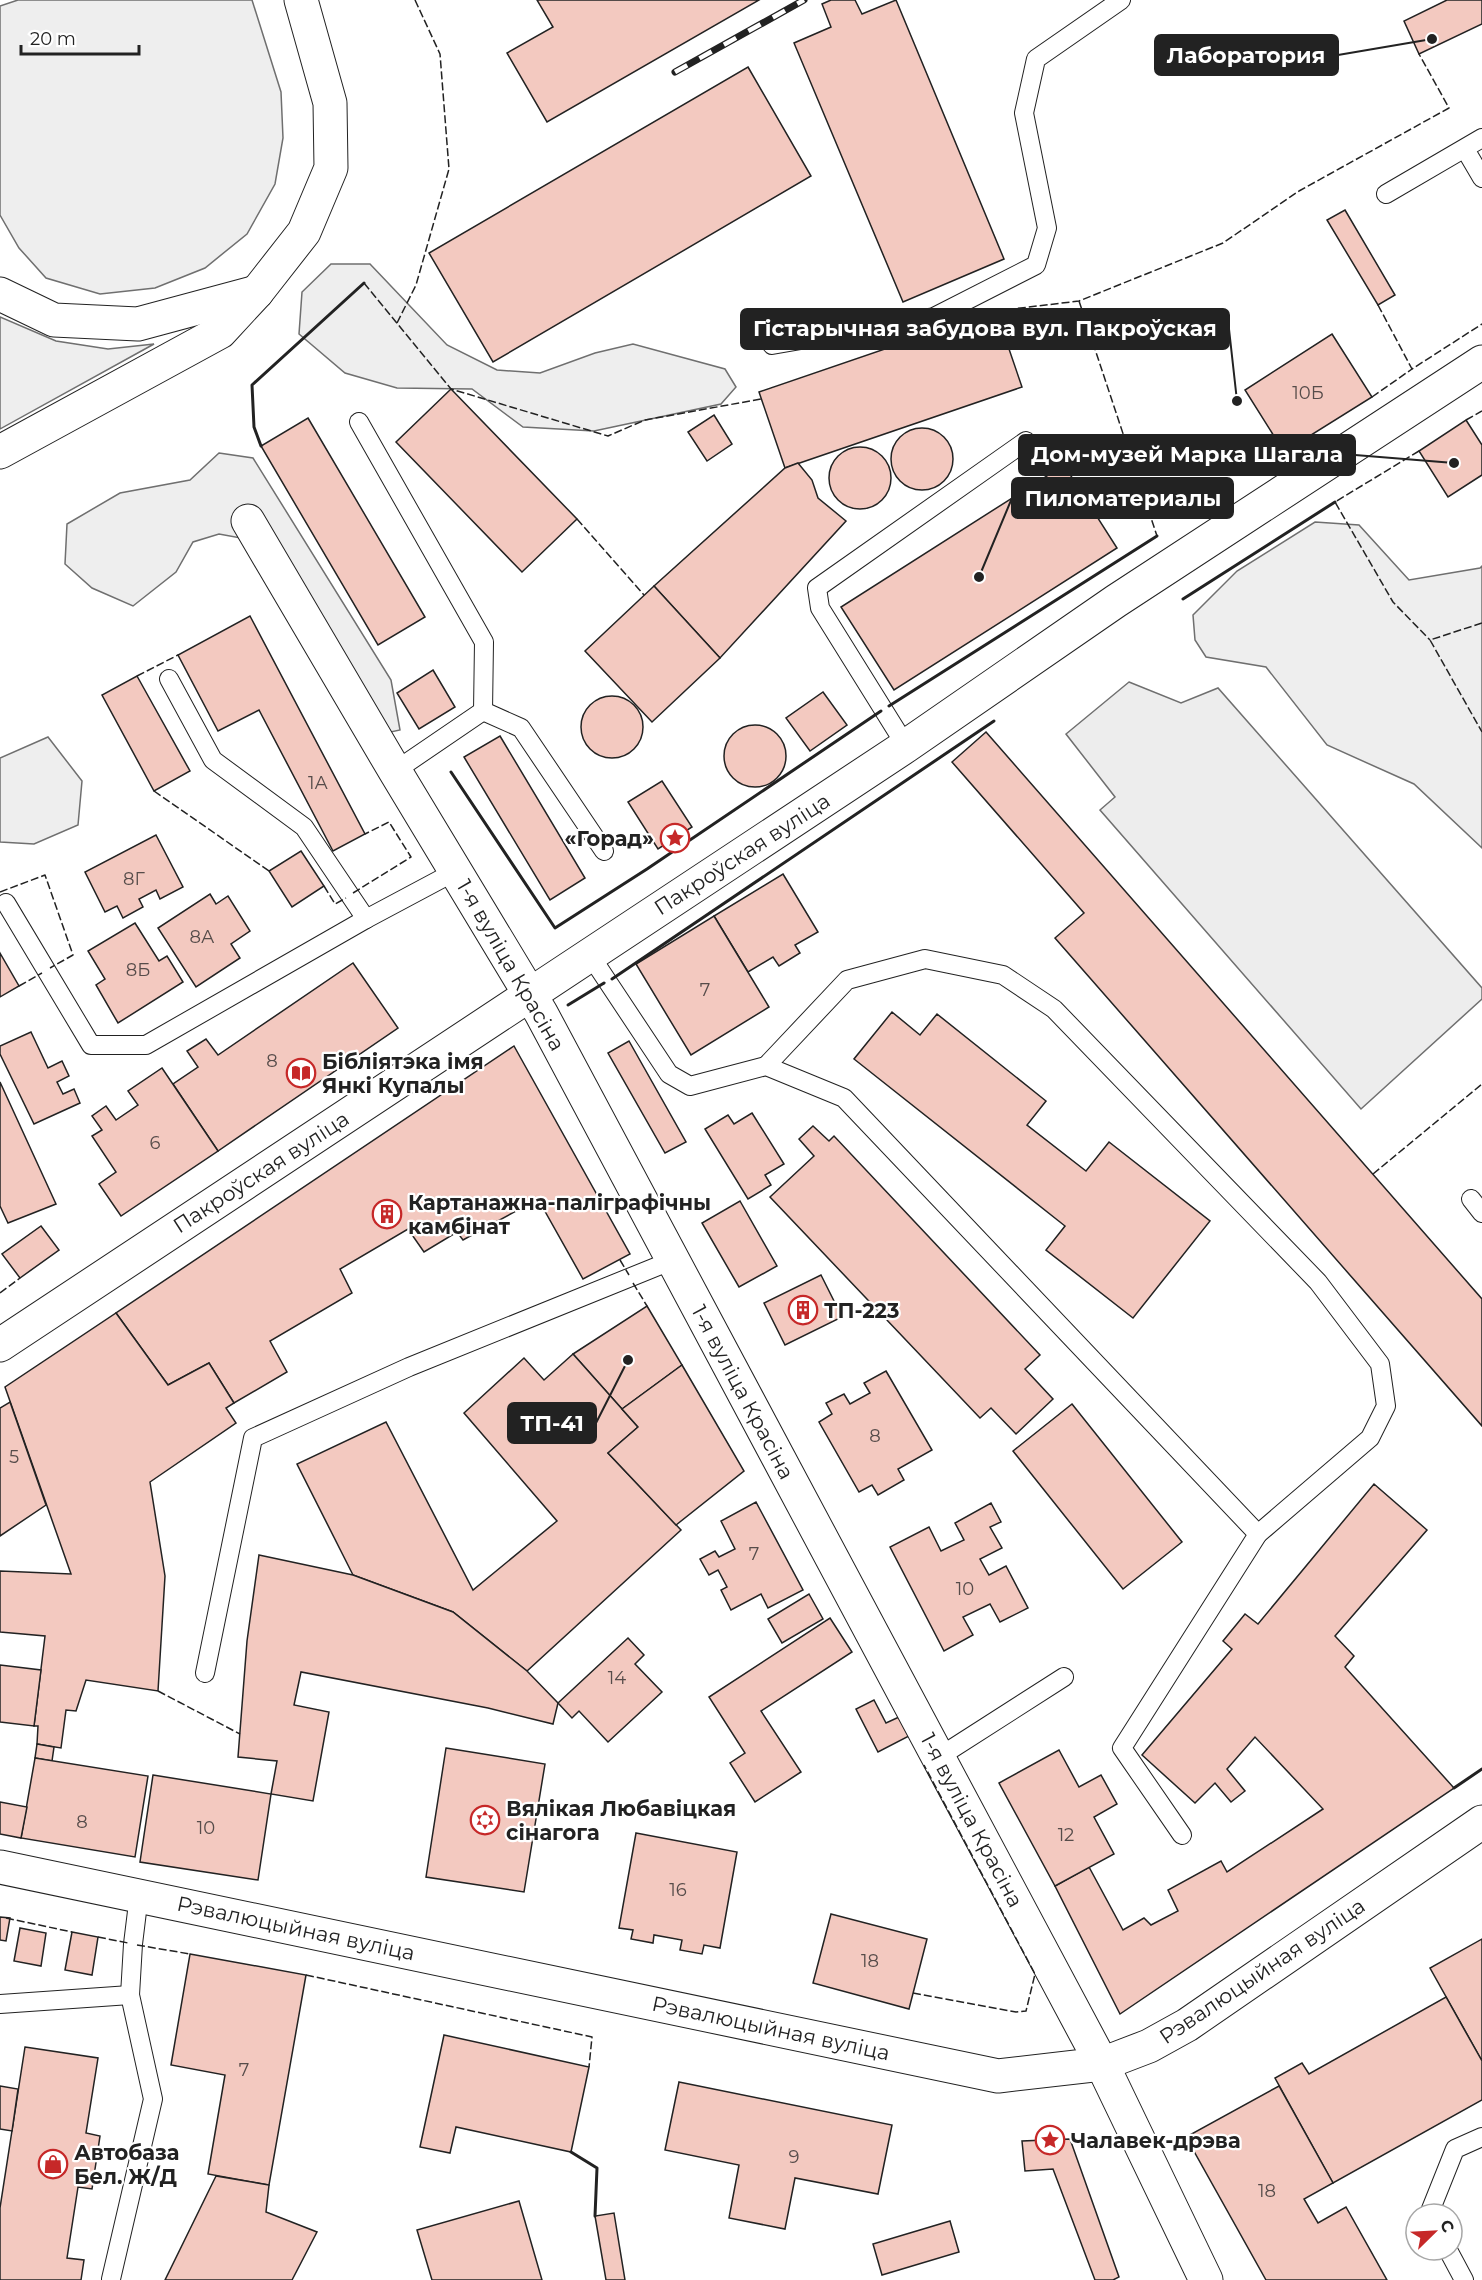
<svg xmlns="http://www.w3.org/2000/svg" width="1482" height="2280" viewBox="0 0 1482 2280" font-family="Montserrat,sans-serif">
<rect width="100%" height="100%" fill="#fff"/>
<g fill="#eee" stroke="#6f6f6f" stroke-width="1.5">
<path d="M 18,0 L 252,0 L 281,92 L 283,138 L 275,184 L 247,234 L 205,268 L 155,288 L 100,294 L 46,278 L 19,248 L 0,215 L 0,6 Z"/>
<path d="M 331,264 L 370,264 L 447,345 L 497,370 L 540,373 L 595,353 L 633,344 L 725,369 L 736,387 L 721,404 L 594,431 L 523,427 L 472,389 L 397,388 L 345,373 L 299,334 L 302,292 Z"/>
<path d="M 0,317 L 56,341 L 108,349 L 154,344 L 0,429 Z"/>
<path d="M 219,453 L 253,458 L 391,680 L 400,730 L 377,735 L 268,543 L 219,534 L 193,542 L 176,572 L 133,606 L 92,588 L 65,564 L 67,524 L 120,493 L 190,480 Z"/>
<path d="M 1315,522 L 1359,525 L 1409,580 L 1480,568 L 1482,566 L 1482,848 L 1414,784 L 1327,745 L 1266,667 L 1206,657 L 1195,640 L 1193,615 L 1237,571 Z"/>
<path d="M 48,737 L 82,781 L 78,825 L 34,844 L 0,842 L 0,758 Z"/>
</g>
<path fill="#ededed" stroke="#6f6f6f" stroke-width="1.5" d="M 1129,682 L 1181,703 L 1218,688 L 1482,988 L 1482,999 L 1361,1109 L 1100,810 L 1115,797 L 1066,734 Z"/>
<g fill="#f3c9c0" stroke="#222" stroke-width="1.5">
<path d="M 537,0 L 759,0 L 547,122 L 507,53 L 553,27 Z"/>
<path d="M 831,0 L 855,0 L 862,14 L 896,0 L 1004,259 L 903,302 L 794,43 L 831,27 L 822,4 Z"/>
<path d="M 1447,0 L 1482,0 L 1482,24 L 1419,54 L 1404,21 Z"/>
<path d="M 748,67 L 811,176 L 493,362 L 429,253 Z"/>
<path d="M 1345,210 L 1395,295 L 1378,305 L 1327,220 Z"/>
<path d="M 996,311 L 1022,387 L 785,468 L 759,392 Z"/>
<path d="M 1332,334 L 1372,397 L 1284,452 L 1245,390 Z"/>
<path d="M 451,389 L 577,519 L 522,572 L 396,442 Z"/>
<path d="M 714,415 L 732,444 L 707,461 L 688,432 Z"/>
<path d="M 308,418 L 425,617 L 378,645 L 261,446 Z"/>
<path d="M 1466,420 L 1482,445 L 1482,475 L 1448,497 L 1419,451 Z"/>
<circle cx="922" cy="459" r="31"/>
<circle cx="860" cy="478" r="31"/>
<path d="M 798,463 L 812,480 L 818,498 L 846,521 L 720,658 L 654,586 L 785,468 Z"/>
<path d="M 1064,465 L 1117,548 L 894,690 L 841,607 Z"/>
<path d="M 654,586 L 720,658 L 652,722 L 585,651 Z"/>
<path d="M 250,616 L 365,834 L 333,851 L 259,710 L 218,731 L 178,655 Z"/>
<path d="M 433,670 L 455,707 L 419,729 L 397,693 Z"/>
<path d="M 137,676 L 190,771 L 154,791 L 102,695 Z"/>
<path d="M 823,692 L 847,725 L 810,751 L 786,718 Z"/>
<circle cx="612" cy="727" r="31"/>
<circle cx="755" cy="756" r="31"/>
<path d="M 986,732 L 1482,1299 L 1482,1426 L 1055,938 L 1084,913 L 952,762 Z"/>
<path d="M 500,736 L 585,878 L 550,900 L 464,757 Z"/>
<path d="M 662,781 L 692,827 L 658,849 L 628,802 Z"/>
<path d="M 156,835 L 183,887 L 160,899 L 156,890 L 139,899 L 143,907 L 123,918 L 117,906 L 105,912 L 85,872 Z"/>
<path d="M 301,851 L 324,886 L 292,907 L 269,871 Z"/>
<path d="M 783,874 L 818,932 L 795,945 L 800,953 L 779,966 L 773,957 L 748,972 L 714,916 Z"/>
<path d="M 210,894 L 216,904 L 228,896 L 250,931 L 231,944 L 240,958 L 196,987 L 158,928 Z"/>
<path d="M 714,916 L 769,1007 L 691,1055 L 636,964 Z"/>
<path d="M 135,923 L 159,961 L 167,956 L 183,982 L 118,1023 L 96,985 L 105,979 L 88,951 Z"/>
<path d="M 0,953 L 19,986 L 0,997 Z"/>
<path d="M 353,963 L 398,1028 L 218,1151 L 173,1084 L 198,1067 L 187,1051 L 206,1039 L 218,1055 Z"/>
<path d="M 892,1012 L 920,1035 L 937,1014 L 1046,1101 L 1027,1125 L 1086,1171 L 1109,1142 L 1210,1221 L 1133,1318 L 1046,1250 L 1065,1226 L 854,1059 Z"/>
<path d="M 31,1032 L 48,1068 L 62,1061 L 69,1076 L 57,1082 L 63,1094 L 74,1089 L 80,1103 L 34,1124 L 0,1054 L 0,1046 Z"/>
<path d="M 629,1041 L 686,1142 L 665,1153 L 608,1053 Z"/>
<path d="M 514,1046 L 630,1254 L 583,1279 L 538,1199 L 463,1240 L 457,1232 L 424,1252 L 408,1229 L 340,1269 L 352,1293 L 270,1341 L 287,1372 L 234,1403 L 209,1363 L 168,1385 L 116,1313 Z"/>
<path d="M 162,1068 L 218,1151 L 121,1216 L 99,1184 L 116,1172 L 92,1136 L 102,1130 L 92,1116 L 106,1106 L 116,1120 L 138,1105 L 128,1091 Z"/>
<path d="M 0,1082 L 56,1204 L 8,1223 L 0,1206 Z"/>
<path d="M 752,1113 L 784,1164 L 765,1175 L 771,1185 L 748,1199 L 705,1129 L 728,1115 L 734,1124 Z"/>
<path d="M 813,1126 L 829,1141 L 834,1136 L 1040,1355 L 1025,1369 L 1053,1399 L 1016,1434 L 991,1408 L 980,1418 L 770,1197 L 814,1156 L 799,1139 Z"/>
<path d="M 740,1201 L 777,1266 L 739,1287 L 702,1223 Z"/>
<path d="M 41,1226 L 59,1250 L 20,1278 L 2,1254 Z"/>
<path d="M 821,1275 L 842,1317 L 785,1345 L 764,1303 Z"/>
<path d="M 647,1306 L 682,1365 L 622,1409 L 573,1354 Z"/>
<path d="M 116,1313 L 168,1385 L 209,1363 L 234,1403 L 226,1408 L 236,1423 L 150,1482 L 165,1576 L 158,1691 L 86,1680 L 76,1711 L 66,1710 L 61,1748 L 37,1744 L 38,1726 L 34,1726 L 45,1636 L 0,1632 L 0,1571 L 71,1574 L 5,1387 Z"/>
<path d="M 573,1354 L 638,1427 L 608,1453 L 681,1530 L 527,1671 L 453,1612 L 353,1575 L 297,1464 L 386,1422 L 473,1590 L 557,1521 L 464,1413 L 524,1358 L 544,1380 Z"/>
<path d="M 682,1365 L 744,1471 L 676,1525 L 608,1453 L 638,1427 L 622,1409 Z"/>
<path d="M 886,1371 L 932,1450 L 898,1469 L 904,1480 L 878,1495 L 872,1485 L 859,1492 L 819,1422 L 832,1414 L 826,1403 L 844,1394 L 850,1404 L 870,1393 L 864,1383 Z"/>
<path d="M 10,1402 L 46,1505 L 0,1536 L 0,1408 Z"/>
<path d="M 1072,1404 L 1182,1542 L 1123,1589 L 1013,1451 Z"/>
<path d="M 1374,1484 L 1427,1530 L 1335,1636 L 1354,1656 L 1345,1667 L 1454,1788 L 1120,2014 L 1055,1886 L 1089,1867 L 1123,1930 L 1144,1918 L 1151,1925 L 1178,1911 L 1168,1890 L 1221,1861 L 1227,1872 L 1323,1809 L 1255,1737 L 1227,1769 L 1245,1791 L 1231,1802 L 1215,1783 L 1195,1803 L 1142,1755 L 1232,1649 L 1223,1641 L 1245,1614 L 1258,1624 Z"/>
<path d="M 756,1502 L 803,1590 L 768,1608 L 761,1594 L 731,1610 L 721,1590 L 727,1587 L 718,1570 L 709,1575 L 700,1559 L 715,1551 L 719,1557 L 735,1549 L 721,1521 Z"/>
<path d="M 991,1503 L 1001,1522 L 990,1527 L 1002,1548 L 980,1559 L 989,1575 L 1006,1566 L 1028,1608 L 1000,1622 L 990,1604 L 963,1617 L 973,1635 L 944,1651 L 890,1547 L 929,1527 L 941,1551 L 964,1540 L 955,1523 Z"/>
<path d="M 259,1555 L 353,1575 L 453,1612 L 527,1671 L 558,1703 L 553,1724 L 488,1708 L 301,1672 L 294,1705 L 329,1712 L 313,1801 L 271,1794 L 277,1761 L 238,1757 L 247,1641 Z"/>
<path d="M 809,1594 L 823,1619 L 782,1643 L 768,1619 Z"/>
<path d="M 830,1618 L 852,1652 L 761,1711 L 801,1772 L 755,1802 L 730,1763 L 745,1753 L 709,1697 Z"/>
<path d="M 628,1638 L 644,1655 L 635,1664 L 662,1692 L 608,1742 L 579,1711 L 572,1718 L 558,1703 Z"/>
<path d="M 0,1665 L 41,1670 L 34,1726 L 0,1722 Z"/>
<path d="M 874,1700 L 886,1723 L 899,1717 L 909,1736 L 878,1752 L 856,1709 Z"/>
<path d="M 37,1744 L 54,1747 L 52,1761 L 35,1758 Z"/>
<path d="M 446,1748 L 545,1764 L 524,1892 L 426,1877 Z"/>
<path d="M 1059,1750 L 1079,1787 L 1101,1775 L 1117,1804 L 1094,1817 L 1114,1854 L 1055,1886 L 999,1783 Z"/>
<path d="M 35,1758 L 148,1776 L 135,1857 L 21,1838 Z"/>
<path d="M 153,1775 L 271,1794 L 258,1880 L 140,1862 Z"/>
<path d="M 0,1802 L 27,1807 L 21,1838 L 0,1834 Z"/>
<path d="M 636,1833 L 737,1852 L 720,1948 L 704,1945 L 702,1954 L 680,1950 L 682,1940 L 654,1935 L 653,1943 L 631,1939 L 633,1930 L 619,1928 Z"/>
<path d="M 831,1914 L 927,1939 L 909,2009 L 813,1983 Z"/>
<path d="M 0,1917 L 10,1918 L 6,1941 L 0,1940 Z"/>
<path d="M 20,1928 L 46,1933 L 41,1966 L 14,1961 Z"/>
<path d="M 72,1932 L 98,1937 L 92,1975 L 65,1970 Z"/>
<path d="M 1482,1939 L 1482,2061 L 1430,1968 Z"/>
<path d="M 190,1954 L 306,1975 L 269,2185 L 208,2174 L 225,2075 L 171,2065 Z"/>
<path d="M 1446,1997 L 1482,2061 L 1482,2100 L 1333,2183 L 1275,2078 L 1302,2063 L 1309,2074 Z"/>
<path d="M 444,2035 L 589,2067 L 571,2152 L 456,2127 L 450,2153 L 420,2147 Z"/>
<path d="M 25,2047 L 98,2058 L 86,2133 L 100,2136 L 92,2189 L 78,2187 L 67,2258 L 84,2260 L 81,2280 L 0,2280 L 0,2208 Z"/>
<path d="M 679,2082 L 892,2125 L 878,2194 L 795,2178 L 785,2229 L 729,2218 L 739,2165 L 665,2150 Z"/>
<path d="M 0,2086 L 18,2089 L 12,2131 L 0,2129 Z"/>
<path d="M 1279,2086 L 1333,2183 L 1304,2199 L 1318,2223 L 1346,2207 L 1387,2280 L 1266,2280 L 1186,2137 Z"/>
<path d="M 1070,2139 L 1119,2277 L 1113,2280 L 1095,2280 L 1053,2169 L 1025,2171 L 1022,2141 Z"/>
<path d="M 216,2176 L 269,2185 L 266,2212 L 317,2232 L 292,2280 L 165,2280 Z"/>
<path d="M 519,2201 L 542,2280 L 432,2280 L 417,2230 Z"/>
<path d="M 614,2213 L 625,2280 L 606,2280 L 595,2216 Z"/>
<path d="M 950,2221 L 959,2252 L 882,2275 L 873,2244 Z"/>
</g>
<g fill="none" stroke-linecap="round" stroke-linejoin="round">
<g stroke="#222" stroke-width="20">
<g id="lane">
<path d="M 1465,149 L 1482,178"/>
<path d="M 1386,194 L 1482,138"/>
<path d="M 772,345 L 934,317 L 1036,265 L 1047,228 L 1024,113 L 1036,59 L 1121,0"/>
<path d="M 359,422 L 484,642 L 483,711 L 395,771"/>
<path d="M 169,679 L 213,760 L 304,827 L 366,919"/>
<path d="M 483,711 L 521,728 L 604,851"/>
<path d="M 906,746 L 820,608 L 817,588 L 1026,441"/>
<path d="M 6,903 L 91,1045 L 146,1045 L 366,919 L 456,871"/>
<path d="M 590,955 L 669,1074 L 690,1086 L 766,1066 L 844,1098 L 1258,1534 L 1122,1748 L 1182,1835"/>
<path d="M 766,1066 L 847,980 L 925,959 L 1003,975 L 1054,1009 L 1318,1282 L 1380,1364 L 1386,1406 L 1370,1438 L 1258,1534"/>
<path d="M 1471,1199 L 1482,1213"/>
<path d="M 205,1673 L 253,1438 L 409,1367 L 673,1260"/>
<path d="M 939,1757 L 1064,1677"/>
<path d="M 0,2004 L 130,1995"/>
<path d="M 1429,2214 L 1455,2149 L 1482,2137"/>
<path d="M 1448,2250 L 1464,2280"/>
<path d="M 111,2279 L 153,2099 L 130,1995 L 133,1944 L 139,1895"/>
</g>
</g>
<g stroke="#222" stroke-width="35">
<g id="street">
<path d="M 248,521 L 395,771 L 541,1013 L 1102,2064 L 1206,2280"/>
<path d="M 0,1345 L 906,746 L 1116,601 L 1482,362"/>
<path d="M 0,1867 L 998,2076 L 1102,2064 L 1149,2046 L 1187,2025 L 1482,1822"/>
</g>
</g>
<g stroke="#222" stroke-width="35">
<g id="primary">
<path d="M 0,294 L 54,320 L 138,324 L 257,292"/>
<path d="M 0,452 L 220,332 L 257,292 L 304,232 L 331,168 L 330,103 L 301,0"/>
</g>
</g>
<use href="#lane" stroke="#fff" stroke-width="18"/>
<use href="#street" stroke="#fff" stroke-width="33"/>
<use href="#primary" stroke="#fff" stroke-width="33"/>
<g stroke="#222" stroke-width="7">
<path id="rail" d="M 675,72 L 804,0"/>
</g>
<use href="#rail" stroke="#fff" stroke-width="4.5" stroke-dasharray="14" stroke-linecap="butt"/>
<g stroke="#222" stroke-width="1.5" stroke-dasharray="8 3" stroke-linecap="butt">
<path d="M 364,283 L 451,389 L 608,436 L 645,420 L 761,399"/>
<path d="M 1079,301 L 1157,536"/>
<path d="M 1378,305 L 1412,369 L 1482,324"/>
<path d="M 996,311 L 1079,301 L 1223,243 L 1299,191 L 1449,108 L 1419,54"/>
<path d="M 397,323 L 416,285 L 449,169 L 440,54 L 415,0"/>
<path d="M 1372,397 L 1412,369"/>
<path d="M 1466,420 L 1482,411"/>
<path d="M 1419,451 L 1335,502 L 1393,602 L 1430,640"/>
<path d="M 577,519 L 644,595"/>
<path d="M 1482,623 L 1430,640 L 1482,732"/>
<path d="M 137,676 L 178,655"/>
<path d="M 154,791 L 269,871"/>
<path d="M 324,886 L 335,904 L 346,898"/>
<path d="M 0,892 L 45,875 L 73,955 L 50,968"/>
<path d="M 353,893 L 411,857 L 389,822 L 365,834"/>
<path d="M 19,986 L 42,973"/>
<path d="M 1373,1174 L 1482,1084"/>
<path d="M 620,1260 L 629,1275"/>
<path d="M 633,1283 L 647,1306"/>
<path d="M 0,1293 L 20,1278"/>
<path d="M 158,1691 L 240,1734"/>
<path d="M 6,1918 L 72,1932"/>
<path d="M 98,1937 L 128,1943"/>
<path d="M 137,1945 L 190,1954"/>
<path d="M 306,1975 L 592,2037 L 589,2067"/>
<path d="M 913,1993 L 1016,2012 L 1026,2011 L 1035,1974 L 924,1765"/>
</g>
<g stroke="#222" stroke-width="3">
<path d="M 261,446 L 254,427 L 252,385 L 364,283"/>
<path d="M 1183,599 L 1335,502"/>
<path d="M 889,706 L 1157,536"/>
<path d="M 451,772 L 555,928 L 647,869 L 881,711"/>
<path d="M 612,979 L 994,721"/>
<path d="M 568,1005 L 604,983"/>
<path d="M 1454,1788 L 1482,1769"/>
<path d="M 571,2152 L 597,2168 L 595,2216"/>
</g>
</g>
<defs>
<g id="sight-ring" transform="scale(1.5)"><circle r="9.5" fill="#fff" stroke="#c62828" stroke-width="1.5"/><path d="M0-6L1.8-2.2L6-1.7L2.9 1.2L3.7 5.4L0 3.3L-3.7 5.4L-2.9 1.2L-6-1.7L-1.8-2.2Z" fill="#c62828"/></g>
<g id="library-ring" transform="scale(1.5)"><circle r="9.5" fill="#fff" stroke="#c62828" stroke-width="1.5"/><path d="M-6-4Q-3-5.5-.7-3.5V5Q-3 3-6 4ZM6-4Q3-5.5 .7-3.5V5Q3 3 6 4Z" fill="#c62828"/></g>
<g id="building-ring" transform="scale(1.5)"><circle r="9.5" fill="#fff" stroke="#c62828" stroke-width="1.5"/><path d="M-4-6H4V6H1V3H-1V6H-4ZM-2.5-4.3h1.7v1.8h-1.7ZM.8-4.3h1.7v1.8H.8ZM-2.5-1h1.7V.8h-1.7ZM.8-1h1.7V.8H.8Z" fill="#c62828"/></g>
<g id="synagogue-ring" transform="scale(1.5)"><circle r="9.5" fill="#fff" stroke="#c62828" stroke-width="1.5"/><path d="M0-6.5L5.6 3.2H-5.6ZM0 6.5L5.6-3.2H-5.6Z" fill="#c62828"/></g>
<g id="shop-ring" transform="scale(1.5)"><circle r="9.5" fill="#fff" stroke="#c62828" stroke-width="1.5"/><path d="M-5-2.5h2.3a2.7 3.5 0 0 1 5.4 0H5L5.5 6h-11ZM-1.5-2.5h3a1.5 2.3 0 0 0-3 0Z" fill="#c62828"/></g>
</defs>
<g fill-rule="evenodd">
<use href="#sight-ring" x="675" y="838"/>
<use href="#library-ring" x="301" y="1073"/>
<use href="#building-ring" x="387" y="1214"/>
<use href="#building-ring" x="803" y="1310"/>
<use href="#synagogue-ring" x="485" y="1820"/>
<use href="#sight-ring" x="1050" y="2140"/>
<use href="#shop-ring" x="53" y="2164"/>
</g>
<g text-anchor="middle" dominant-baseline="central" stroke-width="4.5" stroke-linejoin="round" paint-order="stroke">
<g font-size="18" fill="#564c4a">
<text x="1308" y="393">10Б</text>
<text x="318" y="783">1А</text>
<text x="134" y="879">8Г</text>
<text x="202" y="937">8А</text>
<text x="138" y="970">8Б</text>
<text x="705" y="990">7</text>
<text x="272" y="1061">8</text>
<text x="155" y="1143">6</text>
<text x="875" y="1436">8</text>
<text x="14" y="1457">5</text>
<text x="754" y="1554">7</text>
<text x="965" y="1589">10</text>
<text x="617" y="1678">14</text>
<text x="82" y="1822">8</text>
<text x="206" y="1828">10</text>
<text x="1066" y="1835">12</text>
<text x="678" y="1890">16</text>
<text x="870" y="1961">18</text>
<text x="244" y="2070">7</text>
<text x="794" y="2157">9</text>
<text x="1267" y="2191">18</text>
</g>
<g font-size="21" font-weight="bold" fill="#222" stroke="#fff" text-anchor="start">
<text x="654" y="838" text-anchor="end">«Горад»</text>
<text x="322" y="1061">Бібліятэка імя<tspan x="322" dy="24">Янкі Купалы</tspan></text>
<text x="408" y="1202">Картанажна-паліграфічны<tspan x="408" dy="24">камбінат</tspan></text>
<text x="824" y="1310">ТП-223</text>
<text x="506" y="1808">Вялікая Любавіцкая<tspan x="506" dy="24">сінагога</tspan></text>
<text x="1071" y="2140">Чалавек-дрэва</text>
<text x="74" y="2152">Автобаза<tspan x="74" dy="24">Бел. Ж/Д</tspan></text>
</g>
<g font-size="21" fill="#222" stroke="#fff">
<text transform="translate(742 854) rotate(-33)">Пакроўская вуліца</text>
<text transform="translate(511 965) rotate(60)">1-я вуліца Красіна</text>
<text transform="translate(261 1172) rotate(-33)">Пакроўская вуліца</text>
<text transform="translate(743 1392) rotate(62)">1-я вуліца Красіна</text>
<text transform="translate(972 1820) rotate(62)">1-я вуліца Красіна</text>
<text transform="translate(296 1928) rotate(12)">Рэвалюцыйная вуліца</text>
<text transform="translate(1262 1971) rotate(-34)">Рэвалюцыйная вуліца</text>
<text transform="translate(771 2028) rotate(12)">Рэвалюцыйная вуліца</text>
</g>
</g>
<path fill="none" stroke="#222" stroke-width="2" d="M1432 39L1338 55M1237 401L1229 329M1454 463L1355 455M979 577L1012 498M628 1360L596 1423"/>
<g fill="#222" stroke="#fff" stroke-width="2">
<circle cx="1432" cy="39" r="6"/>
<circle cx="1237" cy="401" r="6"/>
<circle cx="1454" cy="463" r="6"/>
<circle cx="979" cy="577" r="6"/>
<circle cx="628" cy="1360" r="6"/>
</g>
<g fill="#222" stroke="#222" stroke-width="2">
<rect x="1155" y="35" width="183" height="40" rx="6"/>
<rect x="741" y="309" width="488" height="40" rx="6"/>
<rect x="1019" y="435" width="336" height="40" rx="6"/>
<rect x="1012" y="478" width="221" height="40" rx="6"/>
<rect x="508" y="1403" width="88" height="40" rx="6"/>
</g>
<g font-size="22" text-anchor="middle" font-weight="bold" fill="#fff">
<text x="1246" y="63">Лаборатория</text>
<text x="985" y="336">Гістарычная забудова вул. Пакроўская</text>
<text x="1187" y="462">Дом-музей Марка Шагала</text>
<text x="1123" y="506">Пиломатериалы</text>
<text x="552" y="1431">ТП-41</text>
</g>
<g transform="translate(1434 2232) rotate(66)"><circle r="28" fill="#ffffff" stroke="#a7a7a7" stroke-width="1.5"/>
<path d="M0-4.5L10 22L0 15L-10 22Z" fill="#c62828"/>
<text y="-9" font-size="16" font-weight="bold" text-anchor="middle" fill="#222222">С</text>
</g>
<path d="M21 45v9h118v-9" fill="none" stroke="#222222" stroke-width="3"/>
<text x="30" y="45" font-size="18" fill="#222222" stroke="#ffffff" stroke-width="4.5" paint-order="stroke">20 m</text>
</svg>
